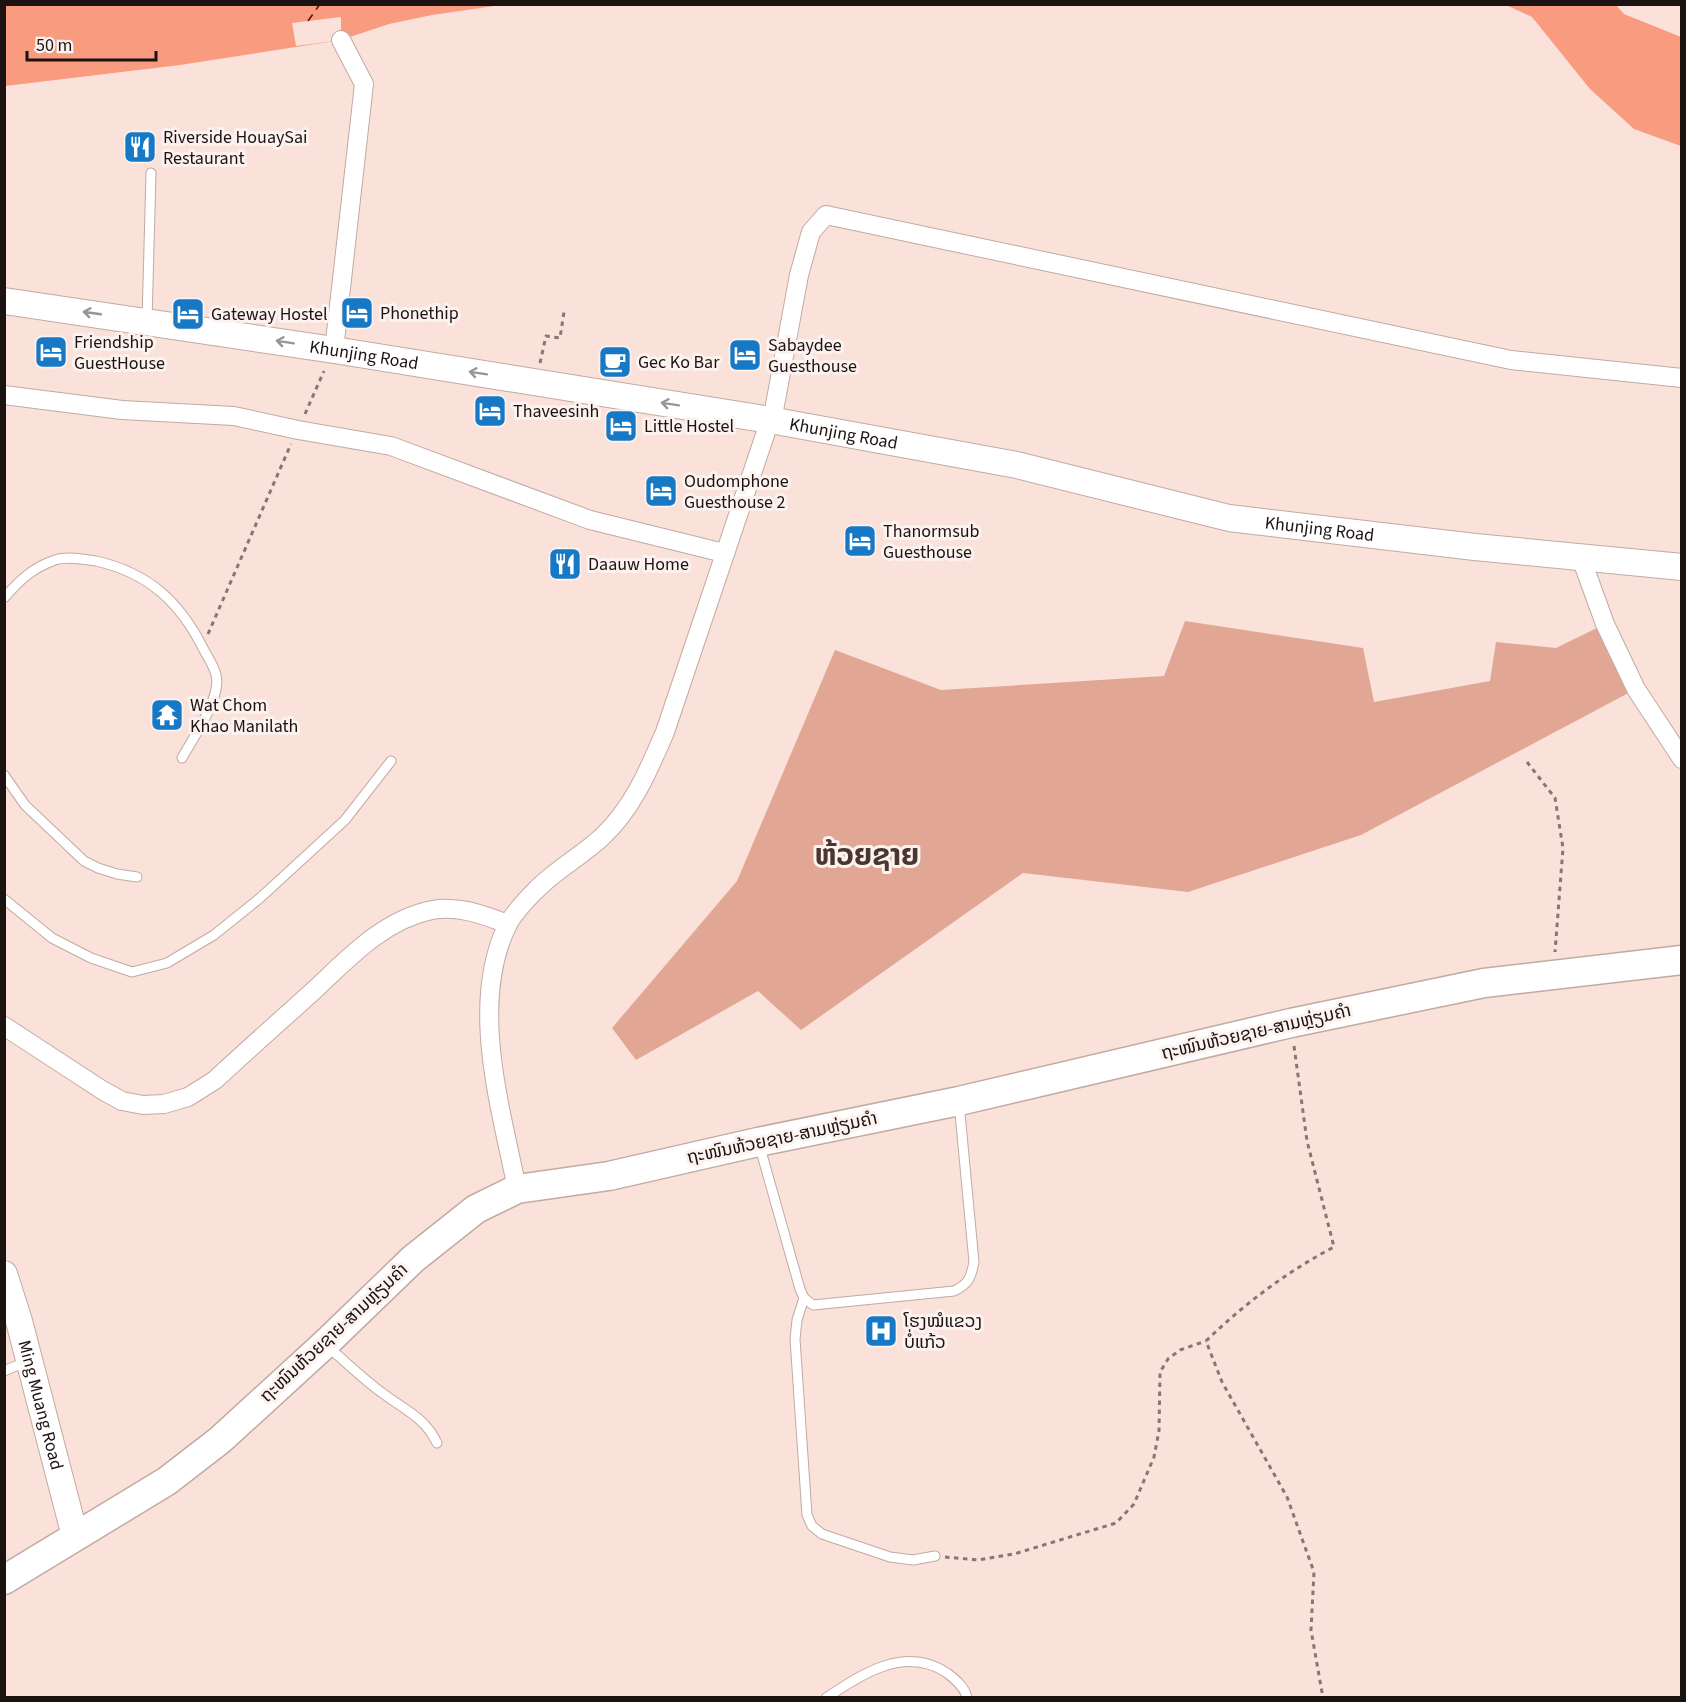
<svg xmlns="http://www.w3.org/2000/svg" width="1686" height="1702" viewBox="0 0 1686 1702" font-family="'Source Sans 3','Noto Sans Lao',sans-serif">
<rect width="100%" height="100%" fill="#fae1d9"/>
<path fill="#e2a794" d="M 1185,621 L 1363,648 L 1374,702 L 1490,681 L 1496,642 L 1556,648 L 1605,624 L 1636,689 L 1361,835 L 1188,892 L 1023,873 L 801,1030 L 758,991 L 636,1060 L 612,1028 L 737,881 L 835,650 L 941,690 L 1164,676 Z"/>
<g fill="#f99b7e">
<path d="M 4,5 L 501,5 L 432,15 L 389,24 L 341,40 L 180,65 L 5,86 Z"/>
<path d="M 1506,5 L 1616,5 L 1624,14 L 1681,37 L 1681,146 L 1634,129 L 1590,89 L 1532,17 Z"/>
</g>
<path fill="#fae1d9" d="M 341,17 L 341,40 L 296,46 L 292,23 Z"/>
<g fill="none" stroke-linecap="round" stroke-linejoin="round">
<path stroke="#4e1502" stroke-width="1.5" stroke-dasharray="8 6" stroke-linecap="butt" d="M 308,21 L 320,4"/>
<g stroke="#c2aaa2" stroke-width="11">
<g id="lane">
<path d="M 147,321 L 151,173"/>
<path d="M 4,598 C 20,580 32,568 55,560 C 67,556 84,559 96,561 C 149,573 180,602 204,650 C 208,658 214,666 216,675 C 222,697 193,738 182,758"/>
<path d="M 4,775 L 25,805 L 84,861 L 98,868 L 117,874 L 137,877"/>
<path d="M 4,899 L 52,938 L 91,958 L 132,972 L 167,963 L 214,935 L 260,898 L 345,820 L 391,761"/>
<path d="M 759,1144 L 800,1289 L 804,1298 L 813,1305 L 954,1291 C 969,1284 971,1277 974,1262 L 959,1103"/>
<path d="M 804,1298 L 797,1320 L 795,1339 L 807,1515 L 812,1526 L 822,1534 L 890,1557 L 913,1560 L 935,1556"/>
<path d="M 327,1346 C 345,1361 362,1378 381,1392 C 403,1409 425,1417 437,1443"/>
<path d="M 4,1371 L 28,1361"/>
<path d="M 826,1698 C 862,1674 905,1645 947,1673 C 955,1679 965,1687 967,1698"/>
</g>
</g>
<g stroke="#c2aaa2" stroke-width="20">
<g id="street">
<path d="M 334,350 L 364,84 L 341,40"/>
<path d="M 4,395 L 122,410 L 234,416 L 298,430 L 391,446 L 590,520 L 724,553"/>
<path d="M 772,421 L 799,275 L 811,232 L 826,215 L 1511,360 L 1682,378"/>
<path d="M 1581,558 L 1605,624 L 1636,689 L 1682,759"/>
<path d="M 4,1026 L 102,1090 L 122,1101 L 143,1105 L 164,1104 L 188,1097 L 215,1080 C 246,1051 278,1023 310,994 C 346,961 382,920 432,910 C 459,905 483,915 508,924"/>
<path d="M 517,1189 C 501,1108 469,1005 507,926 C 513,914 526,900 535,891 C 555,870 582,856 603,836 C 633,808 649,769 665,732 L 770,420"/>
</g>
</g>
<g stroke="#c2aaa2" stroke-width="28">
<g id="secondary">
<path id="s1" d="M 4,301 L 334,350 L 770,420 L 1017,465 L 1229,518 L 1475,547 L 1682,567"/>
<path id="s2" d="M 4,1274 L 19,1321 L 75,1536"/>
</g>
</g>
<g stroke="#c2aaa2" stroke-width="31">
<path id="primary" d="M 4,1580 L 167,1481 L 220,1440 L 325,1344 L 413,1259 L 476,1209 L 517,1189 L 609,1176 L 758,1142 L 959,1101 L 1291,1023 L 1484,983 L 1682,960"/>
</g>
<g stroke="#877671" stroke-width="3" stroke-dasharray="4.5 4.5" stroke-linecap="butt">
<path d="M 540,363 L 546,336 L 560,338 L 564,312"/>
<path d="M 305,414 L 324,371"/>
<path d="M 208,634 L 291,444"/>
<path d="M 1527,762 L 1555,798 L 1563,848 L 1555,952"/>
<path d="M 1294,1046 L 1307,1141 L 1334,1247 C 1288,1271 1244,1304 1206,1341 L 1222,1382 L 1287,1497 L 1314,1572 L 1311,1630 L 1323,1698"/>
<path d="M 945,1557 L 978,1560 L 1014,1554 L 1116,1523 L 1134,1504 L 1154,1457 L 1159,1431 L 1160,1372 L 1168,1359 L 1180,1350 L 1206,1341"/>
</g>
<use href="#lane" stroke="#fff" stroke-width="9"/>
<use href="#street" stroke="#fff" stroke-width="18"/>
<use href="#secondary" stroke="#fff" stroke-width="26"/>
<use href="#primary" stroke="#fff" stroke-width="28"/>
</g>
<defs><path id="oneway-shaft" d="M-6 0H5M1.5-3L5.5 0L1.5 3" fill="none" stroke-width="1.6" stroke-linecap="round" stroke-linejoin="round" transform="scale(1.5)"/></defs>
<g stroke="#999594">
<use href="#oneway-shaft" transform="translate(92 313) rotate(-172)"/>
<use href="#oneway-shaft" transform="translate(285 342) rotate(-171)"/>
<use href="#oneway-shaft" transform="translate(478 373) rotate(-171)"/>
<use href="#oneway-shaft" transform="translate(670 404) rotate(-171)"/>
</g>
<defs>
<g id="restaurant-square" transform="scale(1.725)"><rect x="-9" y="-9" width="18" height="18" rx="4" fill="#1779c5" stroke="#fcf2ef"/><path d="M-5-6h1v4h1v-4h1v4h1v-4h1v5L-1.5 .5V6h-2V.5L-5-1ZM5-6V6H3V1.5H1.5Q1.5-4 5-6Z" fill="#fff"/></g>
<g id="hotel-square" transform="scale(1.725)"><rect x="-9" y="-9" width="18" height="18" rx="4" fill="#1779c5" stroke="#fcf2ef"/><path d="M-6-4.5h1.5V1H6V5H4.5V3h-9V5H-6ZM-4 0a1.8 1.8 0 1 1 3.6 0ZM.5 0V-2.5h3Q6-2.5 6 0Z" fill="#fff"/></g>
<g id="cafe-square" transform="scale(1.725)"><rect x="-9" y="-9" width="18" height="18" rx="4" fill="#1779c5" stroke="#fcf2ef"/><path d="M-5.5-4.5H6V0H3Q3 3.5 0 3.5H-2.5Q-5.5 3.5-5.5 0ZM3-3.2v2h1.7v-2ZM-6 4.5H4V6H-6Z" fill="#fff"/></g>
<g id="temple-square" transform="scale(1.725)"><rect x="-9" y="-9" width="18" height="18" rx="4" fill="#1779c5" stroke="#fcf2ef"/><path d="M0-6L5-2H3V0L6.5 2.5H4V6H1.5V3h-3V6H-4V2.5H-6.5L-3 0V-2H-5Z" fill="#fff"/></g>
<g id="hospital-square" transform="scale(1.725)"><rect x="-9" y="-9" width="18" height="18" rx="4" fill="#1779c5" stroke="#fcf2ef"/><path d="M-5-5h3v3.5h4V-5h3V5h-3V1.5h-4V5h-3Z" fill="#fff"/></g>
</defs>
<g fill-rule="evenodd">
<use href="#restaurant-square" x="140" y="147"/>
<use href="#hotel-square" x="357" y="313"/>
<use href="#hotel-square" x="188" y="314"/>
<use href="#hotel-square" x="51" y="352"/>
<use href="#hotel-square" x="745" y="355"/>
<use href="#cafe-square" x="615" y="362"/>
<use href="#hotel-square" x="490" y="411"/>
<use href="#hotel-square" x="621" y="426"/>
<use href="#hotel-square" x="661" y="491"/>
<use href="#hotel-square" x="860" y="541"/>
<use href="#restaurant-square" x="565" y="564"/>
<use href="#temple-square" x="167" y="715"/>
<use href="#hospital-square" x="881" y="1331"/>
</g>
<g text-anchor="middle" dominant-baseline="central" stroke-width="6" stroke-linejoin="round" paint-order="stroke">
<g font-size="18" fill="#1c1311" stroke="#fcf2ef" text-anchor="start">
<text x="163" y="137">Riverside HouaySai<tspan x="163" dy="21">Restaurant</tspan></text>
<text x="380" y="313">Phonethip</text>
<text x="211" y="314">Gateway Hostel</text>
<text x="74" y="342">Friendship<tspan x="74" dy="21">GuestHouse</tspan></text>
<text x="768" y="345">Sabaydee<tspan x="768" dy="21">Guesthouse</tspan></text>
<text x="638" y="362">Gec Ko Bar</text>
<text x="513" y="411">Thaveesinh</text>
<text x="644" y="426">Little Hostel</text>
<text x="684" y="481">Oudomphone<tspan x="684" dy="21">Guesthouse 2</tspan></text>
<text x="883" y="531">Thanormsub<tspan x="883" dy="21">Guesthouse</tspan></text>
<text x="588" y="564">Daauw Home</text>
<text x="190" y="705">Wat Chom<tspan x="190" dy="21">Khao Manilath</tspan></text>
<text x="904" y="1321">ໂຮງໝໍແຂວງ<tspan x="904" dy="21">ບໍ່ແກ້ວ</tspan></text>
</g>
<g font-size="18" fill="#1c1311" stroke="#fcf2ef">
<text stroke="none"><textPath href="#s1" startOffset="364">Khunjing Road</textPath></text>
<text stroke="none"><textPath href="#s1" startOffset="850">Khunjing Road</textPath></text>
<text stroke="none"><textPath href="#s1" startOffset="1336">Khunjing Road</textPath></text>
<text transform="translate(1256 1032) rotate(-13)">ຖະໜົນຫ້ວຍຊາຍ-ສາມຫຼ່ຽມຄຳ</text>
<text transform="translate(782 1138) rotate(-12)">ຖະໜົນຫ້ວຍຊາຍ-ສາມຫຼ່ຽມຄຳ</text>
<text transform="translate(334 1333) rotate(-43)">ຖະໜົນຫ້ວຍຊາຍ-ສາມຫຼ່ຽມຄຳ</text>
<text stroke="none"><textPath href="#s2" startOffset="136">Ming Muang Road</textPath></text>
</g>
<g font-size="30" font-weight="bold" fill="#493630" stroke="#fcf2ef">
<text x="867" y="855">ຫ້ວຍຊາຍ</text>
</g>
</g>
<rect width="1686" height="1702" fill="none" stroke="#1c1311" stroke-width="12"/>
<path d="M27 51v9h129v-9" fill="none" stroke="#1c1311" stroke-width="3"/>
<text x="36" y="51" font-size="18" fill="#1c1311" stroke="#fcf2ef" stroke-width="4.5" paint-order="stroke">50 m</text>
</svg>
